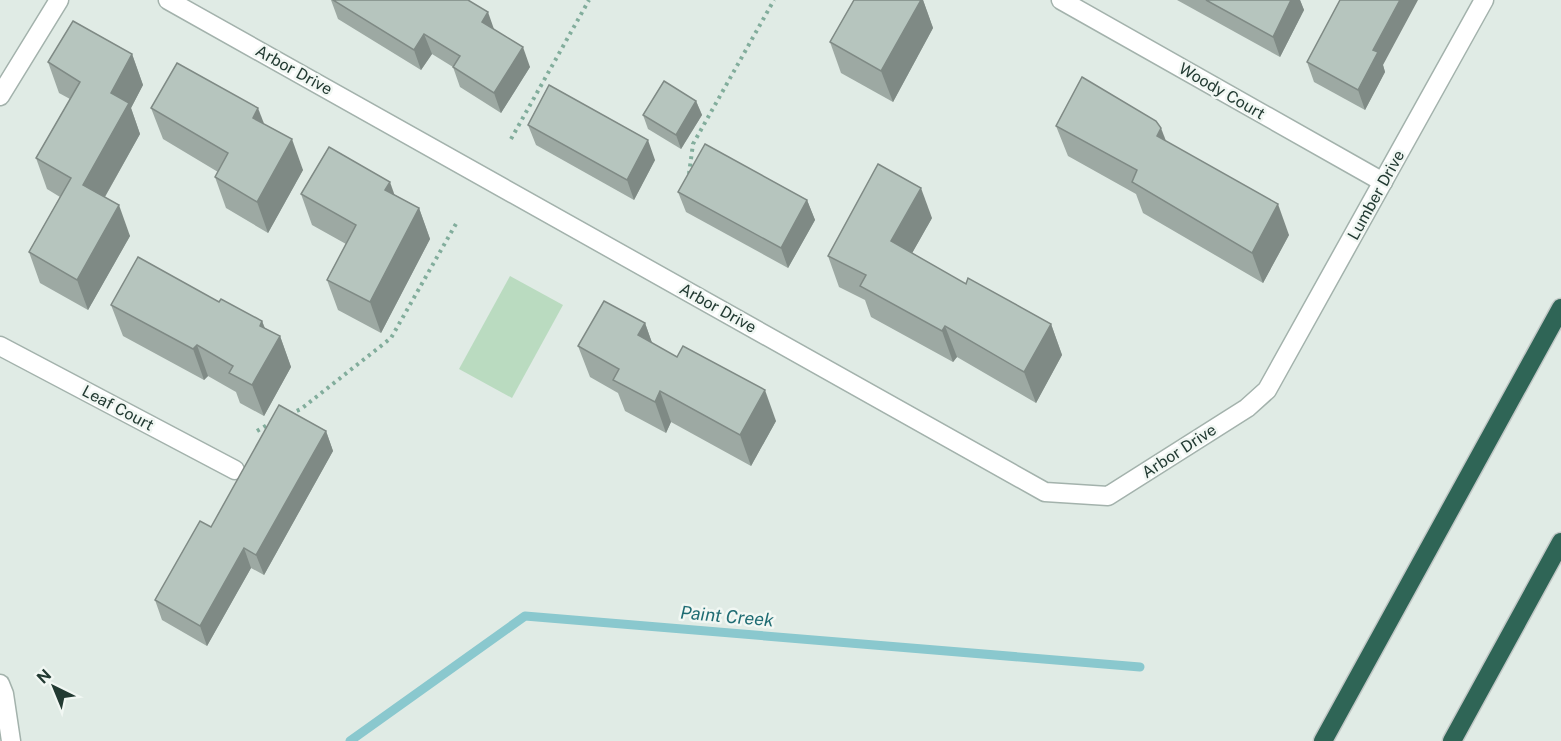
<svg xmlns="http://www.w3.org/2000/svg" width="1561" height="741" viewBox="0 0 1561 741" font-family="'Public Sans',sans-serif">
<rect width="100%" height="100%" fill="#e0ebe5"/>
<path fill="#badbc0" d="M 510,276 L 563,305 L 512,398 L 459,369 Z"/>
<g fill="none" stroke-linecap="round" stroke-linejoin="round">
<path stroke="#8ac8ce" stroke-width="9" d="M 350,741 L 525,616 L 1140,667"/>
<g stroke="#a3b2ac" stroke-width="21">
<g id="minor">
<path d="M 168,0 L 1045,492 L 1108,496 L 1247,408 L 1267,390 L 1484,0"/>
<path d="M 1061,0 L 1383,182"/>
<path d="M 0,96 L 59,0"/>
<path d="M 0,346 L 235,470"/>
<path d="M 0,684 L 4,694 L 11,741"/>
</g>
</g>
<g stroke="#c1c8c6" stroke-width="21">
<g id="highway">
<path d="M 1323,741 L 1561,308"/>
<path d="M 1452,741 L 1561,542"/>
</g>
</g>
<g stroke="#82ad9c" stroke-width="4" stroke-dasharray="3 4.5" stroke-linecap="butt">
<path d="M 511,139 L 589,0"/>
<path d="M 689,174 L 693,144 L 774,0"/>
<path d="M 290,414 L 301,409 L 391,338 L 457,222"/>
<path d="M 257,431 L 272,422"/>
</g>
<use href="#minor" stroke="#fff" stroke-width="18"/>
<use href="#highway" stroke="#2f6556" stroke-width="18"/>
</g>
<g fill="#9da9a3">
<path d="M 331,0 L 468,0 L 494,29 L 530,67 L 501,113 L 460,87 L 453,67 L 432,54 L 421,70 L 338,19 Z"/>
<path d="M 854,0 L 923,0 L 933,28 L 893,102 L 841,73 L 830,42 Z"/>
<path d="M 1177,0 L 1300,0 L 1304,10 L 1280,57 Z"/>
<path d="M 132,54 L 143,85 L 131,108 L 140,134 L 105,197 L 130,236 L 88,310 L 40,283 L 29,252 L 60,197 L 47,189 L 36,158 L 70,99 L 59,93 L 48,62 Z"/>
<path d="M 1307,62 L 1383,65 L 1385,72 L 1365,110 L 1314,82 Z"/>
<path d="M 696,101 L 702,115 L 681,149 L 648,129 L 643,115 Z"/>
<path d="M 151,108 L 264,124 L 303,170 L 268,233 L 226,208 L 215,177 L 218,172 L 163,139 Z"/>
<path d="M 528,125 L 655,160 L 634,200 L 536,145 Z"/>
<path d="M 1056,126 L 1166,142 L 1289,235 L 1263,283 L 1143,213 L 1136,194 L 1068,156 Z"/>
<path d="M 678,192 L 807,200 L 815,220 L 788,268 L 686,212 Z"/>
<path d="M 301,194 L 395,195 L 419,208 L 430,239 L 381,333 L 338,310 L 327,280 L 346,244 L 312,225 Z"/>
<path d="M 932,218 L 912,253 L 966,284 L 1051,324 L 1062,355 L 1036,403 L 957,357 L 953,362 L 871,317 L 865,300 L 839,287 L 828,256 Z"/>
<path d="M 111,305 L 262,321 L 265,328 L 280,336 L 291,367 L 264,416 L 240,403 L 236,392 L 208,376 L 204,380 L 123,336 Z"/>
<path d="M 645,323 L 652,343 L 776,421 L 751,466 L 671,422 L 666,433 L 625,411 L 618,393 L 590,377 L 578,346 Z"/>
<path d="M 326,431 L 333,451 L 264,575 L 251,568 L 207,646 L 162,620 L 155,600 L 211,527 Z"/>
</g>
<g fill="#7f8a85">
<path d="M 921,0 L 923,0 L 933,28 L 893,102 L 881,71 Z"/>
<path d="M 1291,0 L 1300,0 L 1304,10 L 1280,57 L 1273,37 Z"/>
<path d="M 1400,0 L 1418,0 L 1383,65 L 1385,72 L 1365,110 L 1358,90 L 1373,50 Z"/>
<path d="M 488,12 L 495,32 L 482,22 Z"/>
<path d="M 424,34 L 432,54 L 421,70 L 414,50 Z"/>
<path d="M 523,47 L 530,67 L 501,113 L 494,93 Z"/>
<path d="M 132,54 L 143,85 L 131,108 L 140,134 L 94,216 L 83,185 L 111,93 Z"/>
<path d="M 696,101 L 702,115 L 681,149 L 676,135 Z"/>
<path d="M 258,108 L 270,139 L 253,118 Z"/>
<path d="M 1161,128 L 1173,159 L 1157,136 Z"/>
<path d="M 292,139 L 303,170 L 268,233 L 257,202 Z"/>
<path d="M 648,140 L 655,160 L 634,200 L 627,180 Z"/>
<path d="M 390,182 L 401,213 L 385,190 Z"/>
<path d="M 921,188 L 932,218 L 902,271 L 891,241 Z"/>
<path d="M 807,200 L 815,220 L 788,268 L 781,248 Z"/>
<path d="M 1278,204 L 1289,235 L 1263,283 L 1252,253 Z"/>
<path d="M 119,205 L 130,236 L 88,310 L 77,280 Z"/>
<path d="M 419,208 L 430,239 L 381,333 L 370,302 Z"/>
<path d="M 262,321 L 272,349 L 280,336 L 291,367 L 264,416 L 252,385 L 260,326 Z"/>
<path d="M 645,323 L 656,354 L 638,335 Z"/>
<path d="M 1051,324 L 1062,355 L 1036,403 L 1024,372 Z"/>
<path d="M 945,326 L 957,357 L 953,362 L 942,331 Z"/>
<path d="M 197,345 L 208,376 L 204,380 L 193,349 Z"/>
<path d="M 765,390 L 776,421 L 751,466 L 740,435 Z"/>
<path d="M 660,391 L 671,422 L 666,433 L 655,402 Z"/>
<path d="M 326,431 L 333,451 L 264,575 L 256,555 Z"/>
<path d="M 244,548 L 251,568 L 207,646 L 200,626 Z"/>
</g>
<g fill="#b6c5be" stroke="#7f8a85" stroke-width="1.5">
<path d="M 333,0 L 468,0 L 488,12 L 482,22 L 523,47 L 494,93 L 453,67 L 460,56 L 424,34 L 414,50 Z"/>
<path d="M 854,0 L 921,0 L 881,71 L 830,42 Z"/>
<path d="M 1206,0 L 1291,0 L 1273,37 Z"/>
<path d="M 1340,0 L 1400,0 L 1373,50 L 1378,52 L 1358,90 L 1307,62 Z"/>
<path d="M 73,21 L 132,54 L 111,93 L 129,103 L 83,185 L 119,205 L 77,280 L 29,252 L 71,178 L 36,158 L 80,82 L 48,62 Z"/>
<path d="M 177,63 L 258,108 L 253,118 L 292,139 L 257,202 L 215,177 L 228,153 L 151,108 Z"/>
<path d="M 1082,77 L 1156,121 L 1161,128 L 1157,136 L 1278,204 L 1252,253 L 1132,182 L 1137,170 L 1056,126 Z"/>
<path d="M 664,81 L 696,101 L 676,135 L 643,115 Z"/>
<path d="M 549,85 L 648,140 L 627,180 L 528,125 Z"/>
<path d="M 705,144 L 807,200 L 781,248 L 678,192 Z"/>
<path d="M 329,147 L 390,182 L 385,190 L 419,208 L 370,302 L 327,280 L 356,225 L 301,194 Z"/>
<path d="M 878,164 L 921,188 L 891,241 L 966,284 L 968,278 L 1051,324 L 1024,372 L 945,326 L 942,331 L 860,286 L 866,275 L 828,256 Z"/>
<path d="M 138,257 L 219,302 L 221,299 L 262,321 L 260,326 L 280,336 L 252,385 L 229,373 L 233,366 L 197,345 L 193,349 L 111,305 Z"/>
<path d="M 604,301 L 645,323 L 638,335 L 677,357 L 683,346 L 765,390 L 740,435 L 660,391 L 655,402 L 613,380 L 619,369 L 578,346 Z"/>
<path d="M 279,405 L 326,431 L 256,555 L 244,548 L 200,626 L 155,600 L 200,521 L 211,527 Z"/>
</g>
<g text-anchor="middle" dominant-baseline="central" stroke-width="5" stroke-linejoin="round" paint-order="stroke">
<g font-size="16" fill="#223a32" stroke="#f1f7f3">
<text transform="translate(294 70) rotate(29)">Arbor Drive</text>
<text transform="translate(1222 91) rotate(30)">Woody Court</text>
<text transform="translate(1376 195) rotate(-61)">Lumber Drive</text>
<text transform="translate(718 308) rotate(29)">Arbor Drive</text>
<text transform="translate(118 408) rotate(28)">Leaf Court</text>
<text transform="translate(1179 451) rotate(-33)">Arbor Drive</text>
</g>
<g font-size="18" font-style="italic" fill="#1f6c73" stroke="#f1f7f3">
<text transform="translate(727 616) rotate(5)">Paint Creek</text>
</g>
</g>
<g transform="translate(54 687) rotate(317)" stroke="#f1f7f3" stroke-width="4.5" paint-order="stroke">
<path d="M0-4.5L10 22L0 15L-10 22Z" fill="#223a32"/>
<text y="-9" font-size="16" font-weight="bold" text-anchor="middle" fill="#223a32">N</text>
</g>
</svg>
